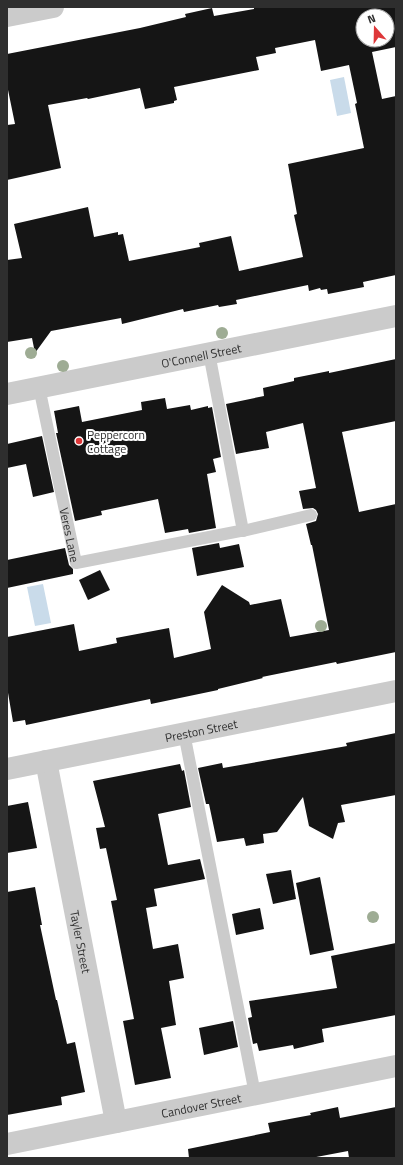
<svg xmlns="http://www.w3.org/2000/svg" width="403" height="1165" viewBox="0 0 403 1165" font-family="'Titillium Web',sans-serif">
<rect width="100%" height="100%" fill="#fff"/>
<g fill="#c9dbea">
<path d="M 344,77 L 351,113 L 337,116 L 330,80 Z"/>
<path d="M 43,584 L 51,623 L 35,626 L 27,587 Z"/>
</g>
<g fill="#151515" fill-rule="evenodd">
<path d="M 254,7 L 396,7 L 396,47 L 372,52 L 382,99 L 396,96 L 396,275 L 363,282 L 364,287 L 328,294 L 327,289 L 321,290 L 320,288 L 309,291 L 308,285 L 236,300 L 237,304 L 219,307 L 218,305 L 184,312 L 183,309 L 122,324 L 121,318 L 51,331 L 35,353 L 32,338 L 7,342 L 7,260 L 22,258 L 14,224 L 88,207 L 94,237 L 118,232 L 118,235 L 123,234 L 129,261 L 200,247 L 199,243 L 231,236 L 239,271 L 303,257 L 294,215 L 297,214 L 288,164 L 364,148 L 355,104 L 357,103 L 349,65 L 321,71 L 315,40 L 275,48 L 276,53 L 256,57 L 259,70 L 174,87 L 177,100 L 174,101 L 174,103 L 145,109 L 140,88 L 88,99 L 87,98 L 48,105 L 61,168 L 7,180 L 7,125 L 15,124 L 7,85 L 7,54 L 140,28 L 186,17 L 185,14 L 212,8 L 214,16 L 254,9 ZM 363,16 L 387,16 L 387,40 L 363,40 Z"/>
<path d="M 396,359 L 396,421 L 342,432 L 359,512 L 396,504 L 396,652 L 337,664 L 336,662 L 262,677 L 263,678 L 218,689 L 218,690 L 151,704 L 150,699 L 26,725 L 25,720 L 13,722 L 7,687 L 7,637 L 74,624 L 79,651 L 117,643 L 116,638 L 169,628 L 174,658 L 211,649 L 204,612 L 222,585 L 249,602 L 250,605 L 281,599 L 290,637 L 329,630 L 312,545 L 311,545 L 306,524 L 316,521 L 318,514 L 316,510 L 313,508 L 303,509 L 299,491 L 316,488 L 303,423 L 266,432 L 269,448 L 236,454 L 226,404 L 264,396 L 263,388 L 294,381 L 294,378 L 329,371 L 329,373 Z"/>
<path d="M 165,398 L 167,409 L 190,405 L 191,410 L 208,406 L 208,408 L 212,407 L 221,457 L 213,459 L 216,472 L 207,474 L 216,528 L 189,533 L 188,529 L 165,533 L 158,499 L 101,511 L 102,515 L 75,521 L 56,433 L 58,433 L 54,411 L 79,406 L 82,422 L 142,410 L 141,402 Z"/>
<path d="M 42,436 L 54,492 L 33,497 L 26,464 L 7,468 L 7,444 Z"/>
<path d="M 219,543 L 220,548 L 239,544 L 244,567 L 197,576 L 192,548 Z"/>
<path d="M 65,548 L 69,565 L 73,569 L 73,574 L 7,588 L 7,560 Z"/>
<path d="M 100,570 L 110,590 L 88,600 L 79,580 Z"/>
<path d="M 396,733 L 396,795 L 341,805 L 345,822 L 338,823 L 333,839 L 309,826 L 303,797 L 277,832 L 263,834 L 264,843 L 246,846 L 244,838 L 217,842 L 209,804 L 206,804 L 198,768 L 222,763 L 223,768 L 347,746 L 346,743 Z"/>
<path d="M 180,764 L 182,771 L 184,770 L 191,807 L 158,814 L 168,865 L 200,859 L 205,879 L 154,889 L 157,906 L 146,908 L 153,949 L 178,944 L 184,978 L 169,981 L 176,1025 L 161,1028 L 171,1078 L 135,1085 L 123,1021 L 134,1019 L 111,901 L 117,900 L 106,848 L 100,849 L 96,828 L 105,827 L 93,781 Z"/>
<path d="M 28,802 L 37,848 L 7,853 L 7,806 Z"/>
<path d="M 291,870 L 296,899 L 273,904 L 266,874 Z"/>
<path d="M 320,877 L 334,950 L 310,955 L 296,883 Z"/>
<path d="M 35,887 L 42,925 L 40,925 L 56,1000 L 57,1000 L 67,1044 L 75,1042 L 85,1092 L 61,1097 L 62,1105 L 7,1115 L 7,892 Z"/>
<path d="M 260,908 L 264,929 L 236,935 L 232,914 Z"/>
<path d="M 396,943 L 396,1015 L 322,1029 L 324,1042 L 294,1049 L 293,1045 L 259,1051 L 257,1043 L 253,1044 L 248,1018 L 252,1017 L 249,1001 L 337,988 L 331,956 Z"/>
<path d="M 233,1021 L 238,1047 L 204,1055 L 199,1028 Z"/>
<path d="M 338,1107 L 340,1118 L 396,1107 L 396,1158 L 349,1158 L 348,1151 L 311,1158 L 189,1158 L 188,1149 L 270,1132 L 268,1123 L 311,1115 L 310,1113 Z"/>
</g>
<g fill="none" stroke-linecap="round" stroke-linejoin="round">
<g stroke="#cbcbcb" stroke-width="12">
<path id="s1" d="M 39,387 L 76,563 L 240,531 L 243,531 L 209,353"/>
<path d="M 243,531 L 311,515"/>
<path d="M 184,733 L 255,1094"/>
</g>
<g stroke="#cbcbcb" stroke-width="22">
<path d="M 7,16 L 53,7"/>
<path id="s2" d="M 7,394 L 396,316"/>
<path id="s3" d="M 46,761 L 116,1122"/>
<path id="s4" d="M 7,769 L 396,691"/>
<path id="s5" d="M 7,1144 L 396,1066"/>
</g>
</g>
<g fill="#9eac94">
<circle cx="222" cy="333" r="6"/>
<circle cx="31" cy="353" r="6"/>
<circle cx="63" cy="366" r="6"/>
<circle cx="321" cy="626" r="6"/>
<circle cx="373" cy="917" r="6"/>
</g>
<circle fill="#de3739" stroke="#fff" stroke-width="1.5" cx="79" cy="441" r="4"/>
<g text-anchor="middle" dominant-baseline="central" stroke-width="4" stroke-linejoin="round" paint-order="stroke">
<g font-size="12" fill="#2e2e2e" stroke="#fff">
<text stroke="none"><textPath href="#s2" startOffset="198">O'Connell Street</textPath></text>
<text stroke="none"><textPath href="#s1" startOffset="151">Veres Lane</textPath></text>
<text stroke="none"><textPath href="#s4" startOffset="198">Preston Street</textPath></text>
<text stroke="none"><textPath href="#s3" startOffset="184">Tayler Street</textPath></text>
<text stroke="none"><textPath href="#s5" startOffset="198">Candover Street</textPath></text>
</g>
<g font-size="12" fill="#2e2e2e" stroke="#fff" text-anchor="start">
<text x="87" y="434">Peppercorn<tspan x="87" dy="14">Cottage</tspan></text>
</g>
</g>
<rect width="403" height="1165" fill="none" stroke="#2e2e2e" stroke-width="16"/>
<g transform="translate(375 28) rotate(340)"><circle r="19" fill="#ffffff" stroke="#ababab"/>
<path d="M0-3L7 15L0 10L-7 15Z" fill="#de3739"/>
<text y="-6" font-size="11" font-weight="bold" text-anchor="middle" fill="#2e2e2e">N</text>
</g>
</svg>
